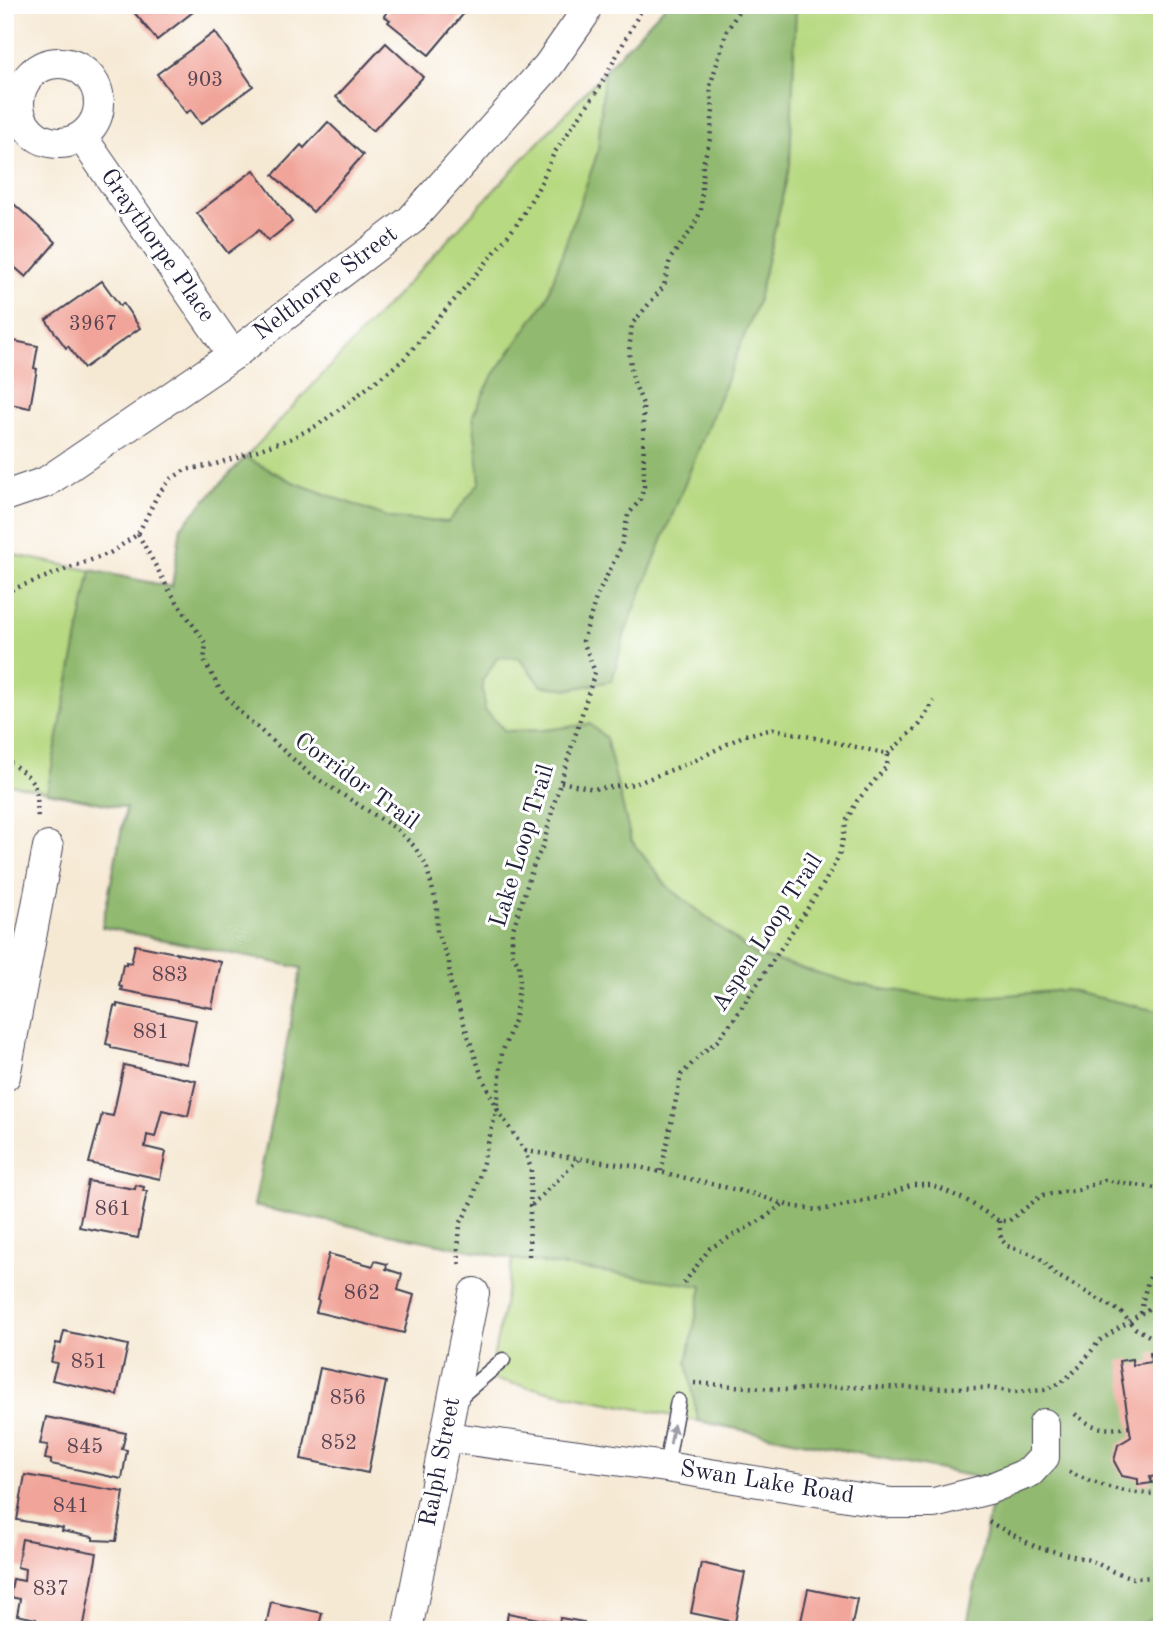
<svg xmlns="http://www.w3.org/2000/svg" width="1167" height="1635" viewBox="0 0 1167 1635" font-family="'Old Standard TT',serif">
<rect width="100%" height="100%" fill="#fff"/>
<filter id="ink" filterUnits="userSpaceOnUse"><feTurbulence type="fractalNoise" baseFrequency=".0143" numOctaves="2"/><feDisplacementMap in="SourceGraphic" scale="14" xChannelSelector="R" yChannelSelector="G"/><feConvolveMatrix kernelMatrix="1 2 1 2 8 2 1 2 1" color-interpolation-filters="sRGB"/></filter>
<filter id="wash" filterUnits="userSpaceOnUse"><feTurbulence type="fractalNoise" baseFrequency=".00686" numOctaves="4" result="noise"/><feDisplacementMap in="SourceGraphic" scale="28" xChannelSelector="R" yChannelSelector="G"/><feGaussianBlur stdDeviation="1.57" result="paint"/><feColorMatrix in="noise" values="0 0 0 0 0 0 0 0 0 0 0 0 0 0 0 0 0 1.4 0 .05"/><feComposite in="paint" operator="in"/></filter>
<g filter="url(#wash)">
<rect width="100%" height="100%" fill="#f6e9d4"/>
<path fill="#b7d981" stroke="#6c7e5e" stroke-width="2" d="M 666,5 L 1162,5 L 1162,1630 L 966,1630 L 996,1481 L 489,1379 L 513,1259 L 254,1206 L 302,968 L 102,927 L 126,808 L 5,783 L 5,553 L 172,587 L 181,527 Z"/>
<path fill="#91b96f" stroke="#5a6e55" stroke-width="2" d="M 666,5 L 796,5 L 790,165 L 757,304 L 625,633 L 612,681 L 571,689 L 542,686 L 519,658 L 498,657 L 482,681 L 485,710 L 505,731 L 544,730 L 590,724 L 606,738 L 631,840 L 668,887 L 754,954 L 855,984 L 945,1000 L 1066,990 L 1162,1012 L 1162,1609 L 1137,1630 L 966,1630 L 996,1481 L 698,1421 L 687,1362 L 702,1286 L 513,1259 L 254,1206 L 302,968 L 102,927 L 126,808 L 47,792 L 91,570 L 172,587 L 181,527 L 245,457 L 293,482 L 390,518 L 448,522 L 480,482 L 473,415 L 491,379 L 546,300 L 598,151 L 604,71 Z"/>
<g id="blocks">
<g fill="#f1a59a">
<path d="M 128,5 L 196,5 L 198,8 L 157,40 Z"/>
<path d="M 392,5 L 471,5 L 429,55 L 388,22 L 390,20 L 384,16 Z"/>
<path d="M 215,32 L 253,86 L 201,124 L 191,110 L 186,113 L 157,74 Z"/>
<path d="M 386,43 L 423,77 L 373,131 L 336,97 Z"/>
<path d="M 328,122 L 363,155 L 313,212 L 273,175 L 301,145 L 304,148 Z"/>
<path d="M 254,170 L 292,222 L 268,241 L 259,230 L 228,253 L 197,213 Z"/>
<path d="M 5,196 L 56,242 L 26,277 L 5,259 Z"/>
<path d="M 102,281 L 120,306 L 123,303 L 140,328 L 84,368 L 68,346 L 66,348 L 46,320 Z"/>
<path d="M 5,339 L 38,346 L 34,368 L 37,369 L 30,408 L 5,403 Z"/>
<path d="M 135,945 L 221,962 L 212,1008 L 121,990 L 122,987 L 119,986 L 123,964 L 126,965 L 126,962 L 131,963 Z"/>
<path d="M 117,1004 L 196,1020 L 187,1064 L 111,1048 L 111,1045 L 106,1044 L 114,1006 L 117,1007 Z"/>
<path d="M 124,1065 L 196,1081 L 188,1116 L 162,1110 L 155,1137 L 147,1135 L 145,1147 L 166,1152 L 160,1179 L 89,1163 L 102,1114 L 113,1116 Z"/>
<path d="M 88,1181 L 135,1189 L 136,1185 L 144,1187 L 143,1191 L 147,1191 L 138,1238 L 79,1227 Z"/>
<path d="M 329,1254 L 373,1266 L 375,1261 L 387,1264 L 386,1269 L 402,1274 L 398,1290 L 414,1295 L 404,1333 L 316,1312 L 319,1301 L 317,1300 Z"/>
<path d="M 64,1331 L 128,1345 L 117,1395 L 52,1380 L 57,1363 L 51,1362 L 56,1343 L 61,1344 Z"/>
<path d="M 1156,1352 L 1160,1375 L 1162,1375 L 1162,1475 L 1150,1477 L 1152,1483 L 1138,1485 L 1138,1479 L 1122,1476 L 1114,1461 L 1118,1445 L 1131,1437 L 1119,1361 L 1132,1359 L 1133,1365 L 1151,1362 L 1150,1353 Z"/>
<path d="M 320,1368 L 386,1382 L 368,1473 L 301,1459 Z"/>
<path d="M 46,1417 L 126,1433 L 122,1449 L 127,1450 L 122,1479 L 51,1464 L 51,1460 L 45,1459 L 48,1445 L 40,1444 Z"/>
<path d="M 25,1475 L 124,1492 L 116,1541 L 93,1540 L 93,1537 L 62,1531 L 63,1528 L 17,1520 Z"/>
<path d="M 22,1539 L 97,1553 L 83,1630 L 55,1630 L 35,1626 L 36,1619 L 17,1615 L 20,1599 L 10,1597 L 13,1579 L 24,1581 L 25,1569 L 17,1567 Z"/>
<path d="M 701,1563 L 745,1573 L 735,1622 L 691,1613 Z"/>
<path d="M 808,1589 L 857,1599 L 851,1630 L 799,1630 Z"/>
<path d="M 271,1602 L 322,1613 L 318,1630 L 265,1630 Z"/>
<path d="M 508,1613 L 559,1623 L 560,1618 L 584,1622 L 583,1630 L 505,1630 Z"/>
</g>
</g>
</g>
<g filter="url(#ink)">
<use href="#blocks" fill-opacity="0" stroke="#424052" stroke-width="2"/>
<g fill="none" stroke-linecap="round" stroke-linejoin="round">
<g stroke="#424052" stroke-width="17">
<g id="lane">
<path d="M 456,1400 L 503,1360"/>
<path d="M 666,1467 L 678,1401"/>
</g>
</g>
<g stroke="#424052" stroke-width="32">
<g id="street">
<circle cx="59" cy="103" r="40"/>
<path d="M 82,137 L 233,355"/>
<path d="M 5,496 L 46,482 L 233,355 L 411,220 L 548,66 L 583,16 L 587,5"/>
<path d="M 5,1076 L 48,847"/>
<path d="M 447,1437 L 666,1467 L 891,1503 L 934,1503 L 989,1489 L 1030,1472 L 1044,1457 L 1044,1424"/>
<path d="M 407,1630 L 474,1293"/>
</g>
</g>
<g stroke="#424052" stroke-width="4.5" stroke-dasharray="2 5" stroke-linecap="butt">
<path d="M 138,534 L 169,590 L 206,644 L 204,660 L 219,688 L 242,714 L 310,774 L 395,828 L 414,846 L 426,865 L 437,906 L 437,932 L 449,962 L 450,982 L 481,1074 L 497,1109 L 473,1200 L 460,1224 L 458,1250 L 460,1268"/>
<path d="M 5,592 L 110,553 L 138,534 L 158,494 L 171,479 L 185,470 L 216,464 L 290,439 L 318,425 L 344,406 L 403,360 L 490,258 L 517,224 L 540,185 L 554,153 L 598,90 L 644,5"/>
<path d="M 888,754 L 920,724 L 934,701"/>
<path d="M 5,757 C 12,766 26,772 31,780 C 39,790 37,808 38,820"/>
<path d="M 561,782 L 594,789 L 635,784 L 692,762 L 745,735 L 774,729 L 888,754 L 887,766 L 857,801 L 847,820 L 839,856 L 823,885 L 734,1019 L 717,1041 L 701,1054 L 681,1075 L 661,1172"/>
<path d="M 525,1151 L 639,1167 L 754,1194 L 791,1206 L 816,1210 L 832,1208 L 884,1196 L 913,1185 L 932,1185 L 966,1200 L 999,1221 L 1009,1221 L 1042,1195 L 1078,1190 L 1105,1180 L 1162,1189"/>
<path d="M 532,1205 L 578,1160"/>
<path d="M 999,1221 L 1001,1239 L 1007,1246 L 1032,1254 L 1044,1261 L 1053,1273 L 1121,1312 L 1135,1328 L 1162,1343"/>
<path d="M 529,1256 L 531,1169 L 525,1151 L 497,1109 L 502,1053 L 515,1018 L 520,979 L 519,965 L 512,953 L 512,932 L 534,864 L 543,846 L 556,797 L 595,672 L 583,641 L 596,598 L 621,547 L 628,515 L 640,500 L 644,487 L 643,404 L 633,380 L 629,352 L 632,324 L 664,286 L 670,259 L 692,229 L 701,211 L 703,164 L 710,139 L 713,111 L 710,86 L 727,31 L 742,5"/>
<path d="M 684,1283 L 710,1248 L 763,1219 L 783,1204"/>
<path d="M 1141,1313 C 1144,1295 1147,1273 1162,1261"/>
<path d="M 694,1383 L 787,1390 L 836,1387 L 988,1388 L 1014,1392 L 1044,1390 L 1061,1383 L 1080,1366 L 1099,1341 L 1162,1300"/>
<path d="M 1075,1414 C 1094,1430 1106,1430 1129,1427"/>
<path d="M 1069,1472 C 1094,1484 1134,1497 1162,1493"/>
<path d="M 989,1522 L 1036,1547 L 1090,1560 L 1112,1571 L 1133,1578 L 1162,1577"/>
</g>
<use href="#lane" stroke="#fff" stroke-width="14"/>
<use href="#street" stroke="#fff" stroke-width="30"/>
</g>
<defs><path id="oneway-solid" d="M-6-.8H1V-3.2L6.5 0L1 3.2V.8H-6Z" transform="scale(1.75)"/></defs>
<use fill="#9c9ca7" href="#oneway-solid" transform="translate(672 1434) rotate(-80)"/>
</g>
<g text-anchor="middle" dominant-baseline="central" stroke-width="6" stroke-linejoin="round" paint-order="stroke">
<g font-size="21" fill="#564353">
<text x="205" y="80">903</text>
<text x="93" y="324">3967</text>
<text x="170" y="975">883</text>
<text x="151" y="1032">881</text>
<text x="113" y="1209">861</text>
<text x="362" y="1293">862</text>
<text x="89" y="1362">851</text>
<text x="348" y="1398">856</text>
<text x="339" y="1443">852</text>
<text x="85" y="1447">845</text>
<text x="71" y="1506">841</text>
<text x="51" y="1589">837</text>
</g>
<g font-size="24" fill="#22223b" stroke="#fff">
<text transform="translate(157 246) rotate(55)">Graythorpe Place</text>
<text transform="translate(326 284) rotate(-37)">Nelthorpe Street</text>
<text transform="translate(356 782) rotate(36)">Corridor Trail</text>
<text transform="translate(523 846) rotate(-73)">Lake Loop Trail</text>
<text transform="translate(768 933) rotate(-57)">Aspen Loop Trail</text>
<text transform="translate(441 1462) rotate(-79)">Ralph Street</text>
<text transform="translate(767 1483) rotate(9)">Swan Lake Road</text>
</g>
</g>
<rect width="1167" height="1635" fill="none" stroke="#fff" stroke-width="28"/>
</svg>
